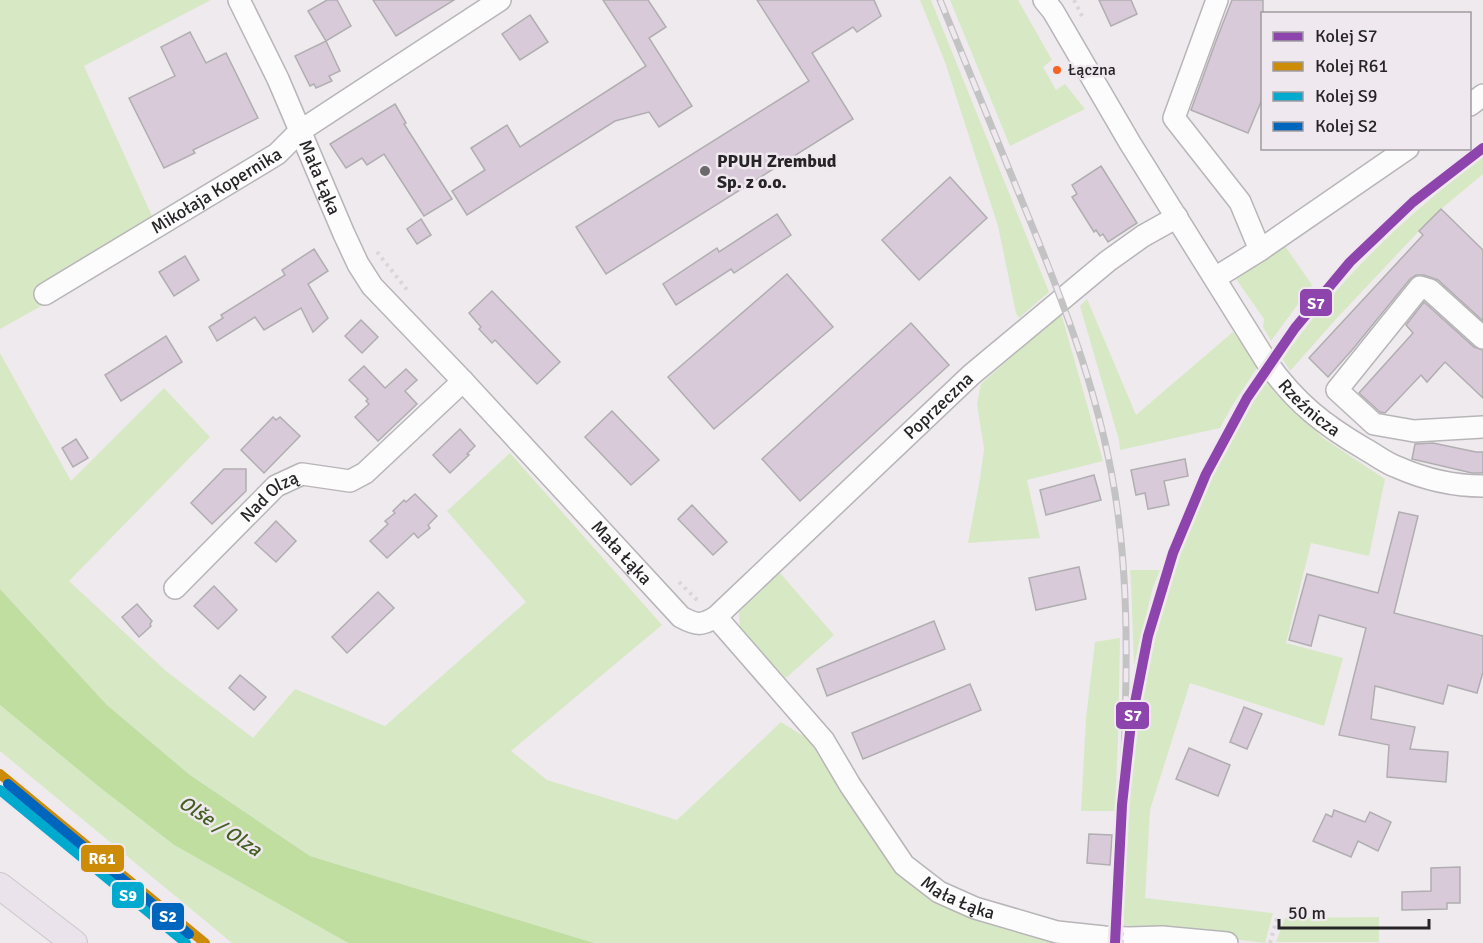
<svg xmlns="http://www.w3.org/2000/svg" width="1483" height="943" viewBox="0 0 1483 943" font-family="Signika,sans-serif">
<rect width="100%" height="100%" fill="#eeeaee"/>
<g fill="#d7e9c4">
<path d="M 0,0 L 211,0 L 84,66 L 152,216 L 33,291 L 43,305 L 0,329 Z"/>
<path d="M 920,0 L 931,0 L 1049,292 L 1019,318 L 1016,313 L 998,226 L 945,62 Z"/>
<path d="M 950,0 L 1018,0 L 1052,60 L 1043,67 L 1056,90 L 1065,84 L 1085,109 L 1010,146 Z"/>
<path d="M 1483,157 L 1483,174 L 1441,209 L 1419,231 L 1336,319 L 1290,371 L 1282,358 C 1297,340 1310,321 1325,304 C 1371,249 1426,200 1483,157 Z"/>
<path d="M 1285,246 L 1312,285 L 1271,341 L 1263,327 L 1264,319 L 1236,279 Z"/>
<path d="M 1087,299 L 1136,415 L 1233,332 L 1258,366 L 1232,406 L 1220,428 L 1120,450 L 1119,440 L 1080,306 Z"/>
<path d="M 1061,313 L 1103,461 L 1027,480 L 1040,538 L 968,543 L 980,479 L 984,449 L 977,404 L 981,384 Z"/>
<path d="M 0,353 L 71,481 L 164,388 L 210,437 L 69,581 L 166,671 L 253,738 L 295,689 L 385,726 L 526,602 L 447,511 L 510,453 L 662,625 L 511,751 L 547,780 L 677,820 L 781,722 L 816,744 L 947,904 L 1104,943 L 594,943 L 310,856 L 190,775 L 107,705 L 0,589 Z"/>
<path d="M 1266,375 L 1275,393 L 1323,438 L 1385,479 L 1369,556 L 1311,543 L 1286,643 L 1343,658 L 1324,726 L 1190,683 L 1150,810 L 1145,898 L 1273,913 L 1265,943 L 1123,925 L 1127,832 L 1133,738 L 1145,668 L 1164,590 L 1191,515 L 1229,436 Z"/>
<path d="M 1130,570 L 1160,570 L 1153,587 L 1134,665 L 1131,583 Z"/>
<path d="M 780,573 L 834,635 L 786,678 L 740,631 L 739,612 Z"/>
<path d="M 1120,638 L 1118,739 L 1115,811 L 1081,811 L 1086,718 L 1095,642 Z"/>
<path d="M 0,705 L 98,786 L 174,845 L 348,943 L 232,943 L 0,751 Z"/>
<path d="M 1379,917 L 1379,942 L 1276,942 L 1285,918 Z"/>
</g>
<path fill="#c0dea0" d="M 0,589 L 107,705 L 190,775 L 310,856 L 594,943 L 348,943 L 174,845 L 98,786 L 0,705 Z"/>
<g fill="#d9cada" stroke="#b0aeb0" stroke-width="1.5">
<path d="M 327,0 L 337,0 L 351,26 L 326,41 L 308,11 Z"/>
<path d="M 373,0 L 454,0 L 396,36 Z"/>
<path d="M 603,0 L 648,0 L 666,27 L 649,38 L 692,106 L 659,127 L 649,112 L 615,121 L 467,215 L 452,191 L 485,170 L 471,148 L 507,125 L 520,147 L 646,66 Z"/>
<path d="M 757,0 L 874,0 L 881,16 L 857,32 L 853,27 L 812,53 L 853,119 L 606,274 L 576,227 L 809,81 Z"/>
<path d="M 1099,0 L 1131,0 L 1137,14 L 1111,26 Z"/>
<path d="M 1232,0 L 1263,0 L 1263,97 L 1248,133 L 1191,110 L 1216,41 Z"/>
<path d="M 530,15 L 548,42 L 520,60 L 502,34 Z"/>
<path d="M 190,32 L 206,63 L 226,53 L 258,118 L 193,150 L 195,153 L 164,168 L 129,98 L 175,76 L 161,47 Z"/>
<path d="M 326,41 L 340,71 L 329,76 L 332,81 L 316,88 L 314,84 L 310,86 L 295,56 Z"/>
<path d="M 395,104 L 406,123 L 404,124 L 452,199 L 424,216 L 384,154 L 367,165 L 362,158 L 346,168 L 330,144 Z"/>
<path d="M 1101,166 L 1137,223 L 1108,242 L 1103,234 L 1100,236 L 1096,230 L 1094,232 L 1072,197 L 1077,194 L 1072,185 Z"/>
<path d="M 950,177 L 987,218 L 919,280 L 882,240 Z"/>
<path d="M 1441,209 L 1483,250 L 1483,321 L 1438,280 L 1424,275 L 1416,275 L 1410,279 L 1352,350 L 1328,377 L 1309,358 L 1423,235 L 1419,231 Z"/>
<path d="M 777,214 L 791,235 L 734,273 L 731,269 L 676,305 L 663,284 L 717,248 L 719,252 Z"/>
<path d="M 421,219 L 431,235 L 417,244 L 407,229 Z"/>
<path d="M 314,249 L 328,271 L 308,284 L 328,318 L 313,332 L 301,308 L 264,330 L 255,317 L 217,341 L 209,327 L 223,318 L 221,315 L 285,275 L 282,270 Z"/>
<path d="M 185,256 L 199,280 L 174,296 L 159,272 Z"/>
<path d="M 787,274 L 833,327 L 714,429 L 668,377 Z"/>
<path d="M 492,291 L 560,362 L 537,384 L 495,340 L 492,343 L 479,329 L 481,327 L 469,313 Z"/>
<path d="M 1424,302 L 1474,347 L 1483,350 L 1483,398 L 1445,362 L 1427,382 L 1421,375 L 1385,413 L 1380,412 L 1359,393 L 1413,333 L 1406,325 Z"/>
<path d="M 361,320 L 378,337 L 362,353 L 345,336 Z"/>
<path d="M 911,323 L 949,365 L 800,501 L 762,459 Z"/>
<path d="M 166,336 L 182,362 L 121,401 L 105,375 Z"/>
<path d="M 364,366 L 385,388 L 406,369 L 417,380 L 405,391 L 417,404 L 378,441 L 355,417 L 369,404 L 366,401 L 368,399 L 349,380 Z"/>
<path d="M 612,411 L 659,460 L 631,485 L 585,437 Z"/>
<path d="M 273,417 L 276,420 L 280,417 L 300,436 L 264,473 L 241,450 Z"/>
<path d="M 460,429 L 475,446 L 467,454 L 469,455 L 450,473 L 433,455 Z"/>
<path d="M 76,439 L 88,458 L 73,467 L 62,448 Z"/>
<path d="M 1433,443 L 1476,452 L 1483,452 L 1483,473 L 1472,473 L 1412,459 L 1415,444 Z"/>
<path d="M 1185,459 L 1188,476 L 1164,481 L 1169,505 L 1148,509 L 1145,493 L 1136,495 L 1131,470 Z"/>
<path d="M 224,469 L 246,469 L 246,491 L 212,524 L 191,503 Z"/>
<path d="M 1094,475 L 1101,500 L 1046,515 L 1040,490 Z"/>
<path d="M 415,494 L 437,516 L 428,525 L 430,528 L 418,538 L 414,533 L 387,558 L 370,541 L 388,524 L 385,521 L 395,513 L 393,511 L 404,500 L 406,502 Z"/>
<path d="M 692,505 L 727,542 L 713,555 L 678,519 Z"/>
<path d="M 1399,512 L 1418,516 L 1394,613 L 1483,636 L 1483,672 L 1477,693 L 1448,685 L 1443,704 L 1375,686 L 1371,719 L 1415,727 L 1410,749 L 1448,752 L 1446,782 L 1387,777 L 1389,745 L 1339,735 L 1366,628 L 1319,615 L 1311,646 L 1289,640 L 1307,574 L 1378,593 Z"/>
<path d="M 276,521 L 296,541 L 276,562 L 255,543 Z"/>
<path d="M 1079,567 L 1086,599 L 1036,610 L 1029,578 Z"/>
<path d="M 214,586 L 237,610 L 218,629 L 194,606 Z"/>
<path d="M 378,592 L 394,608 L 347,653 L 332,637 Z"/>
<path d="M 137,604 L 152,621 L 150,624 L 151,626 L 139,637 L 122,617 Z"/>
<path d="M 934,621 L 945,649 L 827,696 L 817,669 Z"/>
<path d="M 240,675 L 266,697 L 254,710 L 229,688 Z"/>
<path d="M 970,684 L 981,710 L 863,759 L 852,733 Z"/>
<path d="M 1244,707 L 1262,714 L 1247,749 L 1230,742 Z"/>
<path d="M 1189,748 L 1230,765 L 1218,796 L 1176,779 Z"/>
<path d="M 1334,810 L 1365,822 L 1370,812 L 1391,822 L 1378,851 L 1358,841 L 1351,857 L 1313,841 L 1326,814 L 1332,817 Z"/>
<path d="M 1089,834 L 1112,835 L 1110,865 L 1087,863 Z"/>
<path d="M 1460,867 L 1460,903 L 1447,903 L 1447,909 L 1402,910 L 1402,892 L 1431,891 L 1431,868 Z"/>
</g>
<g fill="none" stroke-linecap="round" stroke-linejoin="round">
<g stroke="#b8b5b8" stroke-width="24">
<g id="minor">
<path id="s1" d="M 239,0 L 278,79 L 344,234 L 358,264 L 372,286 L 463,381 L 681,617 C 696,625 701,626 716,617 L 971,375 L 1108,261 L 1143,236 L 1177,217"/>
<path id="s2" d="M 1044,0 L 1053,11 L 1130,143 L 1268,364 C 1296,403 1324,425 1365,449 C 1376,455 1386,463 1397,467 C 1424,479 1454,486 1483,486"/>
<path d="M 1217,0 L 1174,118 L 1240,202 L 1260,250"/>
<path d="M 1470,105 L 1483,95"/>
<path d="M 1215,278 L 1260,250 L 1408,148"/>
<path id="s3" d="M 45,294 L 277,154 L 300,131 L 500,0"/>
<path d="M 1483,338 L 1430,290 L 1420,287 L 1337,390 L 1374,424 L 1414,431 L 1483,427"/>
<path id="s4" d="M 175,588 L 276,486 L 302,474 L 350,481 L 365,473 L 463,381"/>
<path id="s5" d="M 716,617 L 824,741 L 850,785 L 904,865 L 939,892 L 975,908 L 1057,932 L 1104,937 L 1129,938 L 1162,937 L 1227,943"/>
</g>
</g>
<g stroke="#c9c8c9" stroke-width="28">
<path id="major" d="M 0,886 L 74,943"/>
</g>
<g stroke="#d8d6d8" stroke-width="4" stroke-dasharray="3 4.5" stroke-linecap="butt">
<path d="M 1074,0 L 1082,16"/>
<path d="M 377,252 L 408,291"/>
<path d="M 679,582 L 699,602"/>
<path d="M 1270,943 L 1278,915"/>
</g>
<use href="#minor" stroke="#fcfcfc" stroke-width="21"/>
<use href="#major" stroke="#eae3eb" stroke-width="26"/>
<g stroke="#c4c3c4" stroke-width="7">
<path id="rail" d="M 940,0 C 968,69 996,137 1024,206 C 1066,308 1106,411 1119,522 C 1131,620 1125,718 1122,816"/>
</g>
<use href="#rail" stroke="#efe9ef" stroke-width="4.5" stroke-dasharray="14" stroke-linecap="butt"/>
<path stroke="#d8d6d8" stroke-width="4" stroke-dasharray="3 4.5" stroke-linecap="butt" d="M 1122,943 L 1122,930"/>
<g stroke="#efe9ef" stroke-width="15">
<path id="rail-1" d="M 1115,943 L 1122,805 L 1131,723 L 1148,636 L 1173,553 L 1206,474 L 1247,398 L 1295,328 L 1350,262 L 1413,202 L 1483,148"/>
</g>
<g stroke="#efe9ef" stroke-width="15">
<path id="rail-2" d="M 0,774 L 205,943"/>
</g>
<g stroke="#efe9ef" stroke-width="15">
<path id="rail-3" d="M 0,790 L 186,943"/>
</g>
<g stroke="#efe9ef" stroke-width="15">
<path id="rail-4" d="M 8,784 L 189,934"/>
</g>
<use href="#rail-1" stroke="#8e44ad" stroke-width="10"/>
<use href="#rail-2" stroke="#cd8c08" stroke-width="10"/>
<use href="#rail-3" stroke="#00a9ce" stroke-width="10"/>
<use href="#rail-4" stroke="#0065bd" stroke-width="10"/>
</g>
<circle fill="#f26522" stroke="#efe9ef" stroke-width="2" cx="1057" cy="70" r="5"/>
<circle fill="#6c696c" stroke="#efe9ef" stroke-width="2" cx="705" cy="171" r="6"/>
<g text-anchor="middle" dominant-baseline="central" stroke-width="5" stroke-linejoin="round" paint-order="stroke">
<g font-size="16" fill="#262426" stroke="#efe9ef" text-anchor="start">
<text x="1068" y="70">Łączna</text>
</g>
<g font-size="18" font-weight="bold" fill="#262426" stroke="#efe9ef" text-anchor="start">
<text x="717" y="161">PPUH Zrembud<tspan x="717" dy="21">Sp. z o.o.</tspan></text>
</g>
<g font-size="18" fill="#262426" stroke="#efe9ef">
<text stroke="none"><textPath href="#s1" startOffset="195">Mała Łąka</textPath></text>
<text stroke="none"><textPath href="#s3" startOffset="200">Mikołaja Kopernika</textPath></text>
<text stroke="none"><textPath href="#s2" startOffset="488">Rzeźnicza</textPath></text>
<text stroke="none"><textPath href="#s1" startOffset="1113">Poprzeczna</textPath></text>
<text stroke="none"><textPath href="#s4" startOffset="132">Nad Olzą</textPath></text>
<text stroke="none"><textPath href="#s1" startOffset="681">Mała Łąka</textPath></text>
<text stroke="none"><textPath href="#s5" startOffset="376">Mała Łąka</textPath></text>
</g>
<g font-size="20" font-style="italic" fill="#435f22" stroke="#efe9ef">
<text transform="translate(220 826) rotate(33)">Olše / Olza</text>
</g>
</g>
<g stroke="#efe9ef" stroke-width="2">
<rect x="1299" y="288" width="34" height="29" rx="6" fill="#8e44ad"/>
<rect x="1115" y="701" width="35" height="29" rx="6" fill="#8e44ad"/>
<rect x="80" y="844" width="45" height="29" rx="6" fill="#cd8c08"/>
<rect x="111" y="881" width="34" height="28" rx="6" fill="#00a9ce"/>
<rect x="151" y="902" width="34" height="29" rx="6" fill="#0065bd"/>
</g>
<g font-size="16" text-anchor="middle" font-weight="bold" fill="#fff">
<text x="1316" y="309">S7</text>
<text x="1133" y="721">S7</text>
<text x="102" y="864">R61</text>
<text x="128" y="901">S9</text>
<text x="168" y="922">S2</text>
</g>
<rect x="1261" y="12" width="210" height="138" fill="#efe9ef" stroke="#9f9a9f" stroke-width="1.5"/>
<rect x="1273" y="32" width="30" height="9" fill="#8e44ad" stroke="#9f9a9f" stroke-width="1.5"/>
<text x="1315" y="42" font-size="18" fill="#262426">Kolej S7</text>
<rect x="1273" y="62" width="30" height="9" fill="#cd8c08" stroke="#9f9a9f" stroke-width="1.5"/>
<text x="1315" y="72" font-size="18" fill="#262426">Kolej R61</text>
<rect x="1273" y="92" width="30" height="9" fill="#00a9ce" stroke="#9f9a9f" stroke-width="1.5"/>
<text x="1315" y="102" font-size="18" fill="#262426">Kolej S9</text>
<rect x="1273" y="122" width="30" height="9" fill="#0065bd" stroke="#9f9a9f" stroke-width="1.5"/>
<text x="1315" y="132" font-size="18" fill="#262426">Kolej S2</text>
<path d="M1279 919v9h150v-9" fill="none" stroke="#262426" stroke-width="3"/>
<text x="1288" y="919" font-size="18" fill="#262426" stroke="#efe9ef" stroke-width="4.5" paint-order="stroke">50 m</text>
</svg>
